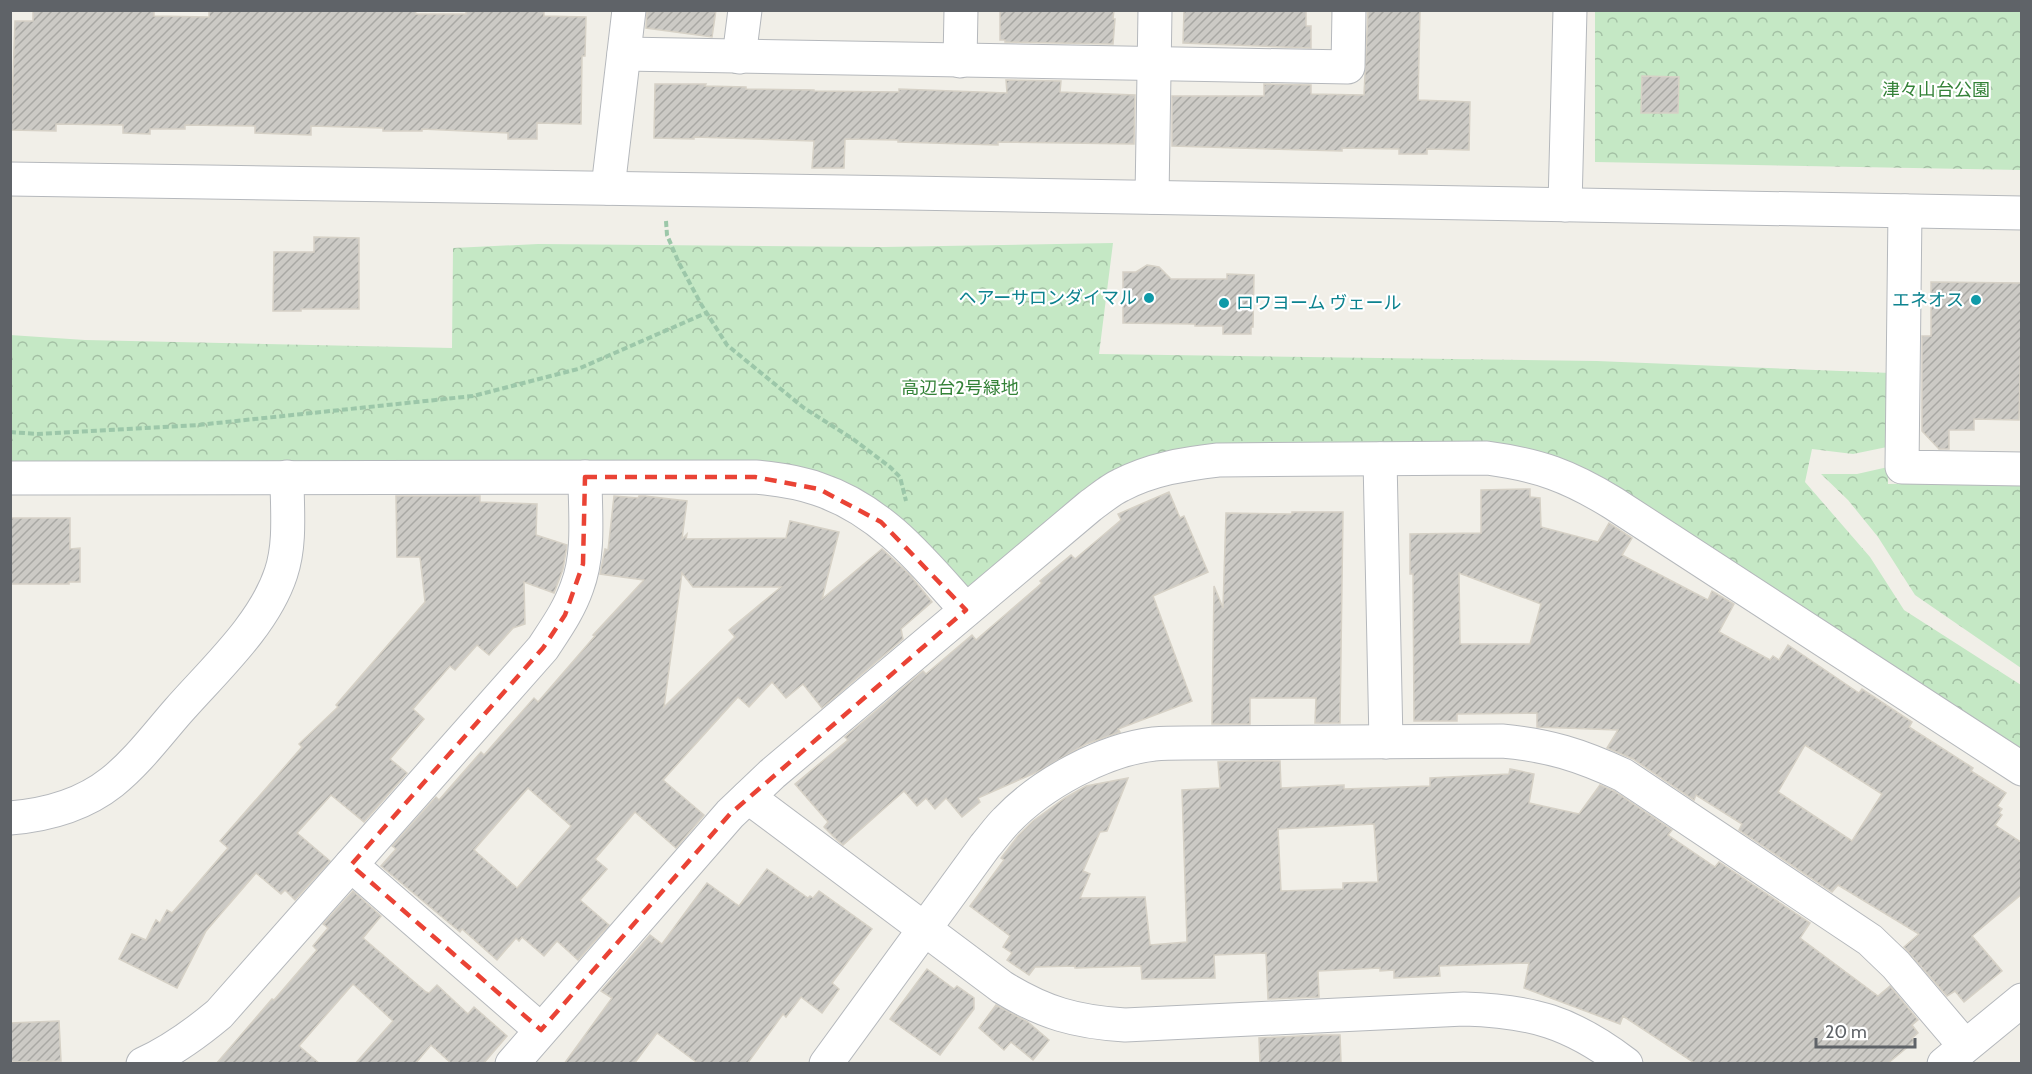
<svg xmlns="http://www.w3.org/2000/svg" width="2032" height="1074" viewBox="0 0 2032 1074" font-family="Cabin,'Noto Sans JP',sans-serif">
<defs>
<pattern id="park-crowns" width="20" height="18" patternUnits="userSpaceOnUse" patternTransform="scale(1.5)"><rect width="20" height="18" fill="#c5e8c5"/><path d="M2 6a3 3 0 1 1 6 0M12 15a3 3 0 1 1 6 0" fill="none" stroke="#a3c0a4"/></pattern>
<pattern id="building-hatch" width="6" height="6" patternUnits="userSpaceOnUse" patternTransform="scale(1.5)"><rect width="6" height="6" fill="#cccac5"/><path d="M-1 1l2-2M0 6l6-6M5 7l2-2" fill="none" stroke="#a9a8a4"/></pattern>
</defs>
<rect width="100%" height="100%" fill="#f1efe8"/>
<g fill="url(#park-crowns)">
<path d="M 1595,11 L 2021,11 L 2021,170 L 1595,162 Z"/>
<path d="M 1113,243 L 1099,354 L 1597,361 L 1891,373 L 1887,447 L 1853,454 L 1812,449 L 1805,482 L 1870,557 L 1904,610 L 2021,685 L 2021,752 L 1567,461 L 1180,450 L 970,589 L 941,558 L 866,495 L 11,466 L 10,335 L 85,340 L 452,348 L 453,248 L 538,244 L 883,247 Z"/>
<path d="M 1888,467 L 1888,484 L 2021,482 L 2021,668 L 1915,595 L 1878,537 L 1848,500 L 1821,474 L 1857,474 Z"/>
</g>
<g fill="url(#building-hatch)" stroke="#d6d1c6" stroke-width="1.5" fill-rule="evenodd">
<path d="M 86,10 L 154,10 L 154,16 L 209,17 L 209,10 L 415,10 L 416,14 L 466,14 L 466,10 L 544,10 L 544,16 L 586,17 L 585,56 L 582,56 L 581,124 L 537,123 L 537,139 L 508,139 L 508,133 L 422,129 L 422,131 L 383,131 L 383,128 L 311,126 L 311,135 L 255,133 L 255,126 L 185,125 L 185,129 L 150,129 L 150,134 L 123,133 L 123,125 L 56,124 L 56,131 L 11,130 L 15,21 L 33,21 L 33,11 Z"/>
<path d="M 647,10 L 716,10 L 712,37 L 646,28 Z"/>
<path d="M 1000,10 L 1114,10 L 1113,19 L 1115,19 L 1113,44 L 1005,42 L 1005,40 L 1000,40 Z"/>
<path d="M 1184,10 L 1306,10 L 1306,26 L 1311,26 L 1311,48 L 1183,43 Z"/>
<path d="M 1368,10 L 1420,10 L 1418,100 L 1470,102 L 1469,150 L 1427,149 L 1427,154 L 1399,154 L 1399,149 L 1342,148 L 1342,151 L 1172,146 L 1172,96 L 1264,96 L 1264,84 L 1311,85 L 1311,94 L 1364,95 Z"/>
<path d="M 1642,76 L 1679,77 L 1678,113 L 1641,113 Z"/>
<path d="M 1006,80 L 1061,81 L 1060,92 L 1135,95 L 1134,144 L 998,142 L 998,145 L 898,142 L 898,140 L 845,139 L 844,168 L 812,168 L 814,141 L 694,137 L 694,139 L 654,138 L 655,84 L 706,84 L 705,86 L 746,87 L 746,89 L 814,90 L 814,91 L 899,92 L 899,89 L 1007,93 Z"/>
<path d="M 314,237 L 359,238 L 359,309 L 301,309 L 301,311 L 273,311 L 274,252 L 314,252 Z"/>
<path d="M 1147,265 L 1159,267 L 1171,279 L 1227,279 L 1227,274 L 1254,275 L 1253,327 L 1251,327 L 1251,334 L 1223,334 L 1223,326 L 1195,326 L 1195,324 L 1123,323 L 1123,272 L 1136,272 Z"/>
<path d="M 1931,282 L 2022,283 L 2019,420 L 1974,419 L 1974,430 L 1949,430 L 1949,449 L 1939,449 L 1922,431 L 1922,336 L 1931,336 Z"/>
<path d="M 1530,489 L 1530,497 L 1540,498 L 1541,527 L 1598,542 L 1609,523 L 1632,538 L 1622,555 L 1708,600 L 1712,591 L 1734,604 L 1719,632 L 1770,660 L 1773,656 L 1779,660 L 1788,645 L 1859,693 L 1862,689 L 1912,722 L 1909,727 L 1973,768 L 1971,771 L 2006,793 L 1997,806 L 2002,809 L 1999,813 L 2002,815 L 1995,825 L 2022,843 L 2022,894 L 1972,936 L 2002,971 L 1964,1002 L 1955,991 L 1947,996 L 1904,947 L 1919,934 L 1838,885 L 1832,892 L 1739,830 L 1742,824 L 1696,795 L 1694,800 L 1633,759 L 1607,748 L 1618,730 L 1537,727 L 1537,713 L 1457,714 L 1457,721 L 1414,721 L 1413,574 L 1410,574 L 1410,534 L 1481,533 L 1481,490 ZM 1459,573 L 1541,604 L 1530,644 L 1460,644 ZM 1805,745 L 1882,794 L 1852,841 L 1778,792 Z"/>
<path d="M 1169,492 L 1180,518 L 1184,516 L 1208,572 L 1153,596 L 1192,701 L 1118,729 L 1120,732 L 1086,744 L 1037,772 L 978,798 L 980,802 L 962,817 L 946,798 L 935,809 L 926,798 L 917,806 L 904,791 L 843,845 L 836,839 L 824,827 L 828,822 L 795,784 L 848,740 L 845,737 L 923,671 L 926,674 L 972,635 L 976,640 L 1042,583 L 1040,581 L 1071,555 L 1075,559 L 1121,520 L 1118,514 Z"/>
<path d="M 396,496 L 480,496 L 480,502 L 537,504 L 536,535 L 567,545 L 563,569 L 554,593 L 524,582 L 525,624 L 513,628 L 489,655 L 477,645 L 455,670 L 450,666 L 413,709 L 424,719 L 390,759 L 407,773 L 364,822 L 331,795 L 297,833 L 330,861 L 295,900 L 285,890 L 281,894 L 256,873 L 206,931 L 177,988 L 119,959 L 132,934 L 146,940 L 156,920 L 160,923 L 167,910 L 172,913 L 228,848 L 220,841 L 302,747 L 299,744 L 338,707 L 336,705 L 425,602 L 420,557 L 397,557 Z"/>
<path d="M 614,496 L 638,498 L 639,496 L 645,496 L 687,501 L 682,539 L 687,534 L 686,539 L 786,538 L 790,521 L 839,532 L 822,599 L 882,549 L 909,574 L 932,602 L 901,629 L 903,639 L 822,708 L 803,684 L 786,698 L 772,682 L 749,707 L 738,697 L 663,780 L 704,815 L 676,848 L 635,812 L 595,859 L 607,869 L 580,900 L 609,925 L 578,960 L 557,941 L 544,956 L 522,937 L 519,941 L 516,938 L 497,960 L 462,929 L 460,932 L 381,866 L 396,849 L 392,846 L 436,797 L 439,800 L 481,752 L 484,755 L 534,698 L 538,702 L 595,636 L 593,635 L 644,580 L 600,574 L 605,549 L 608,550 ZM 682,573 L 693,587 L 781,587 L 729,630 L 735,637 L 664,707 ZM 528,788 L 571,826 L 517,888 L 474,850 Z"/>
<path d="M 1292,512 L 1343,512 L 1340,723 L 1315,723 L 1316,698 L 1250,698 L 1250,724 L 1212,724 L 1214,586 L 1223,608 L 1226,513 L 1292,514 Z"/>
<path d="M 10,518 L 70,518 L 70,549 L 80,548 L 80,582 L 69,582 L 69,584 L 10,584 Z"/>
<path d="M 1250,761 L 1280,761 L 1281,788 L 1344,785 L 1344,789 L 1430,786 L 1430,778 L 1509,774 L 1510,769 L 1534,774 L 1529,803 L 1579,814 L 1600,785 L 1614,791 L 1672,830 L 1668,835 L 1715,867 L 1719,862 L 1810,923 L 1800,938 L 1878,996 L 1890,986 L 1918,1020 L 1912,1025 L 1918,1033 L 1912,1038 L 1915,1041 L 1887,1064 L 1696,1064 L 1623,1016 L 1620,1024 L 1524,988 L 1529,963 L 1439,966 L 1440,976 L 1394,978 L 1394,970 L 1380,971 L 1380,968 L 1318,971 L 1319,997 L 1268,999 L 1266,953 L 1214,955 L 1215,978 L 1142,979 L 1141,966 L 1075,968 L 1075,966 L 1035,967 L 1029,975 L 1007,960 L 1012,953 L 1003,947 L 1010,936 L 970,906 L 1004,860 L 1001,858 L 1018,836 L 1033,821 L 1065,798 L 1086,786 L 1128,778 L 1107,831 L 1100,832 L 1083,871 L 1090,874 L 1080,898 L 1145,897 L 1150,945 L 1187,942 L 1182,790 L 1220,788 L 1218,762 ZM 1374,824 L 1378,882 L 1343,883 L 1343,889 L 1281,891 L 1278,829 Z"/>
<path d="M 767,869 L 808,898 L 810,896 L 813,898 L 819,891 L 872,929 L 832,983 L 839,989 L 822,1013 L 801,997 L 786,1017 L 783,1014 L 747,1064 L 699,1064 L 657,1033 L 634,1064 L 564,1064 L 612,998 L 601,991 L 650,935 L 662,944 L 707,883 L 739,906 Z"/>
<path d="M 353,891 L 381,916 L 363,938 L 426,992 L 429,993 L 437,985 L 468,1014 L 474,1007 L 507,1036 L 483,1064 L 452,1064 L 431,1045 L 415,1064 L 355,1064 L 393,1021 L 353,984 L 299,1046 L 320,1064 L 216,1064 L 272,999 L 274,1000 L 317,950 L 313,946 L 328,928 L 323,924 Z"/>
<path d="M 927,969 L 954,989 L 957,986 L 974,998 L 974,1009 L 940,1055 L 890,1019 Z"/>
<path d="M 996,1005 L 1028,1022 L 1049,1040 L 1033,1060 L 1011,1042 L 1004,1050 L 979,1028 Z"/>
<path d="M 59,1021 L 61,1061 L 10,1062 L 10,1023 Z"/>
<path d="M 1321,1035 L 1340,1035 L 1341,1062 L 1260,1064 L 1259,1038 Z"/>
</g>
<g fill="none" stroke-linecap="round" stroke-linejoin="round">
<g stroke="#b5b8bc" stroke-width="35">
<g id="minor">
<path d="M 624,54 L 1348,67 L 1349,10"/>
<path d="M 739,57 L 745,10"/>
<path d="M 960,61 L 961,10"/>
<path d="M 1152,197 L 1155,10"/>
<path d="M 1905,211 L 1902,467 L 2022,469"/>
<path d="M 1380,459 L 1386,742"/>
<path d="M 10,478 L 755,477 C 776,479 798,482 818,489 C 882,510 923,562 966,610"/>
<path d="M 748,797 L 1002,987 C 1044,1013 1076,1022 1125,1025 L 1464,1009 C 1532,1011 1571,1022 1626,1064"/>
<path d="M 10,818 C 47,815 83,805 112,782 C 137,762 157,735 178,711 C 214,670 264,625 281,573 C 291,543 287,509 287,477"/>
<path d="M 351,865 L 541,1030"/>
<path d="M 143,1064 C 172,1051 195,1034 219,1014 L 543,648 C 556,628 569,610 577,587 C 590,553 585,513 585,477"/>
<path d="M 512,1064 L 730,814 L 772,774 L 1090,506 C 1100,499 1110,490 1121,485 C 1152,469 1184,464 1218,460 L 1487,458 C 1539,465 1569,476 1613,503 L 2022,769"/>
<path d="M 826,1064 L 985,846 C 992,838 998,829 1006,821 C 1041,784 1103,750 1154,744 C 1165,743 1176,743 1186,743 L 1502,741 C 1548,745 1580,755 1623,775 L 1870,940 L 1896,965 L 1965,1046"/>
<path d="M 1944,1064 L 2022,1000"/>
</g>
</g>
<g stroke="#b5b8bc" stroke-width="35">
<g id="tertiary">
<path d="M 10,179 L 909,193 L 2022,213"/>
<path d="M 608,188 L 629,10"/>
<path d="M 1565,205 L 1570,10"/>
</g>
</g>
<g stroke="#9cc7a9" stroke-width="4" stroke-dasharray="6 3" stroke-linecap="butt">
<path d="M 666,221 L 667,235 L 679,263 L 701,304 L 727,345 L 804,408 L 853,439 L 890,467 L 900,477 L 906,501"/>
<path d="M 10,432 L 37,434 L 198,425 L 473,396 L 578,369 L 706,313"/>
</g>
<use href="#minor" stroke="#fff" stroke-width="33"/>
<use href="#tertiary" stroke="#fff" stroke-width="33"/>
</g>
<path fill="none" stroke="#ea4335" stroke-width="4.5" stroke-dasharray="12 8" stroke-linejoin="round" d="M 585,477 L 755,477 L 819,489 L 881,522 L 966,610 L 730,814 L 541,1030 L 351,865 L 543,648 L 565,615 L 583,564 Z"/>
<g fill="#0f9aa8" stroke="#fff" stroke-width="2">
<circle cx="1149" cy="298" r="6"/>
<circle cx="1976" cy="300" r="6"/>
<circle cx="1224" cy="303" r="6"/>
</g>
<g text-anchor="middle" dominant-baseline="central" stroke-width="4.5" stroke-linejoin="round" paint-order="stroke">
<g font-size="18" fill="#348238" stroke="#fff">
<text x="1936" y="90">津々山台公園</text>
<text x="960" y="388">高辺台2号緑地</text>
</g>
<g font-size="18" fill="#0d838f" stroke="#fff" text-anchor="end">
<text x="1137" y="298">ヘアーサロンダイマル</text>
<text x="1964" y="300">エネオス</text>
<text x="1236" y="303" text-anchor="start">ロワヨーム ヴェール</text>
</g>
</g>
<rect width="2032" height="1074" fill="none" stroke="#5f6368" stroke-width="24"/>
<path d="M1816 1038v9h99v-9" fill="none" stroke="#5f6368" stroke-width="3"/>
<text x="1825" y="1038" font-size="18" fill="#5f6368" stroke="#ffffff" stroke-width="4.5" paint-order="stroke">20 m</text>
</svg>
